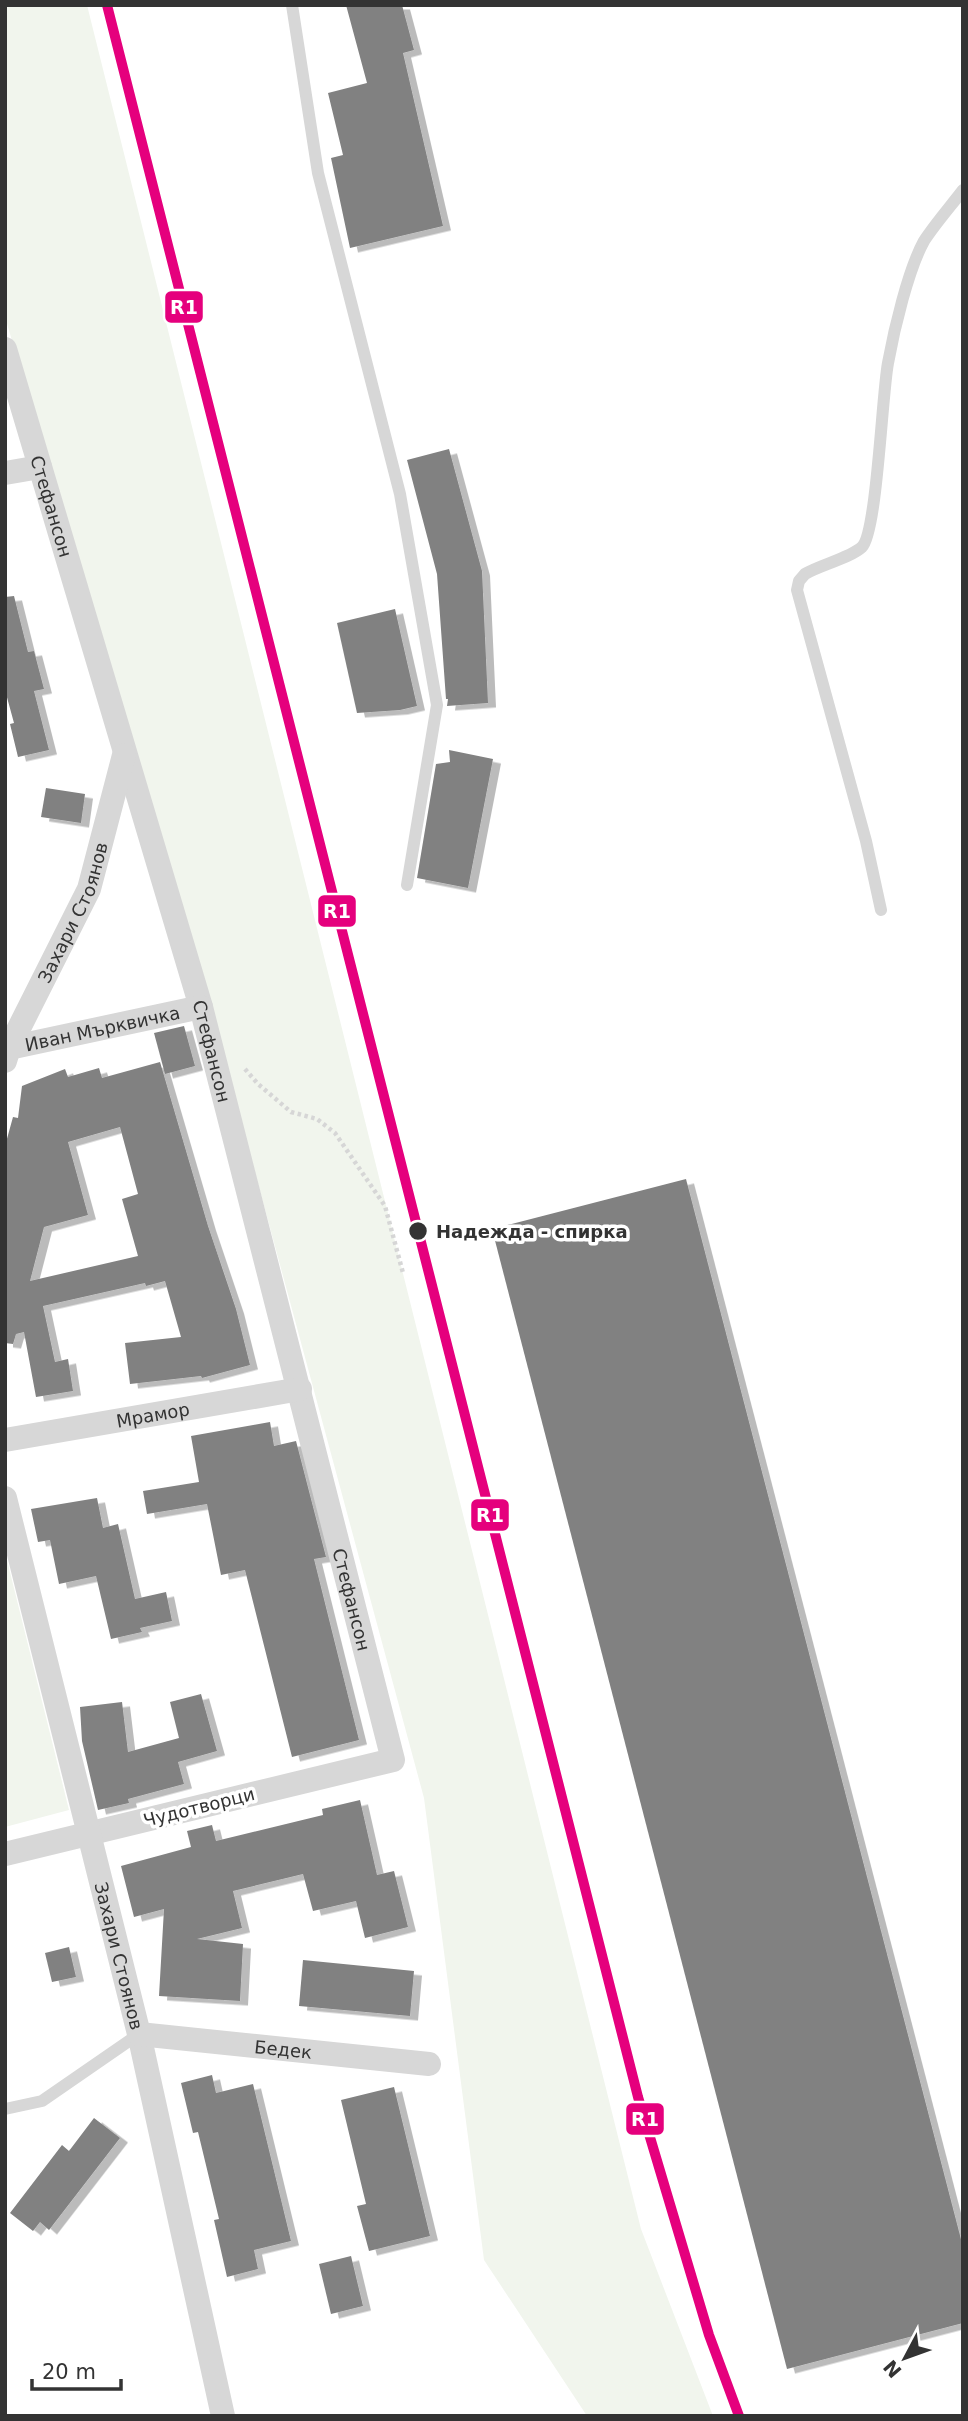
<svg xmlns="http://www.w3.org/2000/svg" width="968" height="2421" viewBox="0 0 968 2421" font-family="'DejaVu Sans',sans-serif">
<defs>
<filter id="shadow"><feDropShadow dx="8" dy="4.5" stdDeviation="0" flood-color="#0004"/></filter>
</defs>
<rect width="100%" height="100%" fill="#fff"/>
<g fill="#f1f5ed">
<path d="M 5,5 L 87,5 L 641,2229 L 713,2416 L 587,2416 L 484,2260 L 424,1798 L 229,1076 L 5,317 Z"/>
<path d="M 5,1552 L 69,1810 L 5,1827 Z"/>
</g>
<g fill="#818181" fill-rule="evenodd" filter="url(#shadow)">
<path d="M 346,5 L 402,5 L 414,50 L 403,53 L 443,226 L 350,248 L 331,158 L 343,155 L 328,93 L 367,83 Z"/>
<path d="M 449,449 L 482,571 L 488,703 L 447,706 L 448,699 L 446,699 L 437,574 L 407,460 Z"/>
<path d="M 14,596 L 28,652 L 34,651 L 44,689 L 34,691 L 49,750 L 18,757 L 10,724 L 14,723 L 5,690 L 5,597 Z"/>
<path d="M 395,609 L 417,706 L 400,710 L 357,713 L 337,623 Z"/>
<path d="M 449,750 L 493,759 L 468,888 L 417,878 L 436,764 L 450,762 Z"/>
<path d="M 46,788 L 85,794 L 81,823 L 41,817 Z"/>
<path d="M 184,1026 L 195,1066 L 165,1074 L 154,1033 Z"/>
<path d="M 160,1062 L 208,1226 L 236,1309 L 250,1365 L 202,1378 L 201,1376 L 130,1384 L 125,1343 L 181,1337 L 165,1281 L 146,1286 L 145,1283 L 43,1306 L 55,1362 L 68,1359 L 73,1391 L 36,1397 L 24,1332 L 16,1334 L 13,1344 L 5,1343 L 5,1146 L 13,1117 L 18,1118 L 22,1086 L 65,1069 L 68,1077 L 99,1068 L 102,1078 ZM 120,1127 L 138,1194 L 122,1199 L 138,1256 L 30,1281 L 44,1227 L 88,1215 L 68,1142 Z"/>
<path d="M 686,1179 L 963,2247 L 963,2323 L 787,2369 L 492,1229 Z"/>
<path d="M 270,1422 L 274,1446 L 296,1441 L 326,1557 L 314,1559 L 359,1740 L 292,1757 L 245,1570 L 221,1575 L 207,1504 L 147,1514 L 143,1491 L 199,1482 L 191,1436 Z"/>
<path d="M 97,1498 L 103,1528 L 118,1524 L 135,1599 L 166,1592 L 172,1621 L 140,1628 L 142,1632 L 111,1639 L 96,1576 L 59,1584 L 50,1540 L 38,1542 L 31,1509 Z"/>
<path d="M 201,1694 L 217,1751 L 178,1762 L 184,1784 L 128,1799 L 129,1803 L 98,1810 L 82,1741 L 80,1707 L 122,1702 L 128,1752 L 179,1738 L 170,1702 Z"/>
<path d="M 360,1800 L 377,1875 L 394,1871 L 408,1927 L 365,1938 L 356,1901 L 313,1911 L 303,1874 L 233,1891 L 242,1928 L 197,1939 L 243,1944 L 240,2001 L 159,1996 L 164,1909 L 134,1917 L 121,1866 L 191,1847 L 187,1831 L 212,1825 L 216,1841 L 323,1815 L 322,1809 Z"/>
<path d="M 69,1947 L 76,1977 L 52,1982 L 45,1953 Z"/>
<path d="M 303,1960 L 414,1971 L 410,2016 L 299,2006 Z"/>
<path d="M 212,2075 L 216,2093 L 253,2084 L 291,2241 L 254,2250 L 258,2269 L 227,2277 L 214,2220 L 219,2219 L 198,2132 L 193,2133 L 181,2083 Z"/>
<path d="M 394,2087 L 430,2236 L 369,2251 L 357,2206 L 366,2204 L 341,2100 Z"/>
<path d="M 94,2118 L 120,2138 L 49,2230 L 40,2222 L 33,2231 L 10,2213 L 62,2145 L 69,2151 Z"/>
<path d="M 351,2256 L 363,2306 L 331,2314 L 319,2264 Z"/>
</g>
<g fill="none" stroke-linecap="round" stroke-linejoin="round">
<path stroke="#d6d6d6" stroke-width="4.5" stroke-dasharray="3.5 3.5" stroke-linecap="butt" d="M 245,1069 L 258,1084 L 291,1112 L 317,1119 L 335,1133 L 385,1206 L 403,1273"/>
<g stroke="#d7d7d7" stroke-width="12">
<path d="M 292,5 L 318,173 L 400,494 L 437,705 L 407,885"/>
<path d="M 881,910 L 866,841 L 797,590 L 799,581 L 805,574 C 820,565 850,558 862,547 C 877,532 882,394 888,363 C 894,330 908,270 924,241 C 935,224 950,207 963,190"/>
<path d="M 5,2109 L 42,2101 L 139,2034"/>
</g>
<g stroke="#d7d7d7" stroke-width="24">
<path id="s1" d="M 5,349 L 201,1007 L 393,1760 L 5,1854"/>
<path d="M 5,473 L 40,467"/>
<path id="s2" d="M 5,1046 L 9,1048 L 201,1007"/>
<path id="s3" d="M 5,1061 L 9,1048 L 89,889 L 124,755"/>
<path id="s4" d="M 5,1440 L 300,1389"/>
<path id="s5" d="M 5,1498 L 139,2034 L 223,2416"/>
<path id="s6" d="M 139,2034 L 429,2064"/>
</g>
<g stroke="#fff" stroke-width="16">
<path id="rail-1" d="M 107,5 L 638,2097 L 709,2335 L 739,2416"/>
</g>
<use href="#rail-1" stroke="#e5007d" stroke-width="10"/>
</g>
<circle fill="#333" stroke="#fff" stroke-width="2.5" cx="418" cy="1231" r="10"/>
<g text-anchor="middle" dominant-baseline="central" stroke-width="7" stroke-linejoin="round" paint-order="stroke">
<g font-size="18" fill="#333" stroke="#fff">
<text stroke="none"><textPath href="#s1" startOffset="164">Стефансон</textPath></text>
<text stroke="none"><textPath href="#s3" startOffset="164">Захари Стоянов</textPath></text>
<text stroke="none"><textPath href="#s2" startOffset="100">Иван Мърквичка</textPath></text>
<text stroke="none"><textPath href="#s1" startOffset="732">Стефансон</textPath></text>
<text stroke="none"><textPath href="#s4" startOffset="150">Мрамор</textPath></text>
<text stroke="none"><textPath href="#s1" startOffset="1298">Стефансон</textPath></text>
<text transform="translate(199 1807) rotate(-14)">Чудотворци</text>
<text stroke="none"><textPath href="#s5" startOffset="472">Захари Стоянов</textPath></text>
<text stroke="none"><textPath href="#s6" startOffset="145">Бедек</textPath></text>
</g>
<g font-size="18" font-weight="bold" fill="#333" stroke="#fff" text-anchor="start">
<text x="436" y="1231">Надежда - спирка</text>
</g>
</g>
<g stroke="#fff" stroke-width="2.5">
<rect x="164" y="290" width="40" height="34" rx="7" fill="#e5007d"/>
<rect x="317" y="894" width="40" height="34" rx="7" fill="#e5007d"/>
<rect x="470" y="1498" width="40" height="34" rx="7" fill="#e5007d"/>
<rect x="625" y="2102" width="40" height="34" rx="7" fill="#e5007d"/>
</g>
<g font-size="19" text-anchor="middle" font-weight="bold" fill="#fff">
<text x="184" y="314">R1</text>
<text x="337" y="918">R1</text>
<text x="490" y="1522">R1</text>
<text x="645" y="2126">R1</text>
</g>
<rect width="968" height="2421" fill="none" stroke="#333333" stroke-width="14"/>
<g transform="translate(905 2358) rotate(229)" stroke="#ffffff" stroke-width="5" paint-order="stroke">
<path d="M0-5L12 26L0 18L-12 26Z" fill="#333333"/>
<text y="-10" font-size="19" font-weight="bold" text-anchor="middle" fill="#333333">N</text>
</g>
<path d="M32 2379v10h89v-10" fill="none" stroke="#333333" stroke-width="3.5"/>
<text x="42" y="2379" font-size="21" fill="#333333" stroke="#ffffff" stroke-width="5" paint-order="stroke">20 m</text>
</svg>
